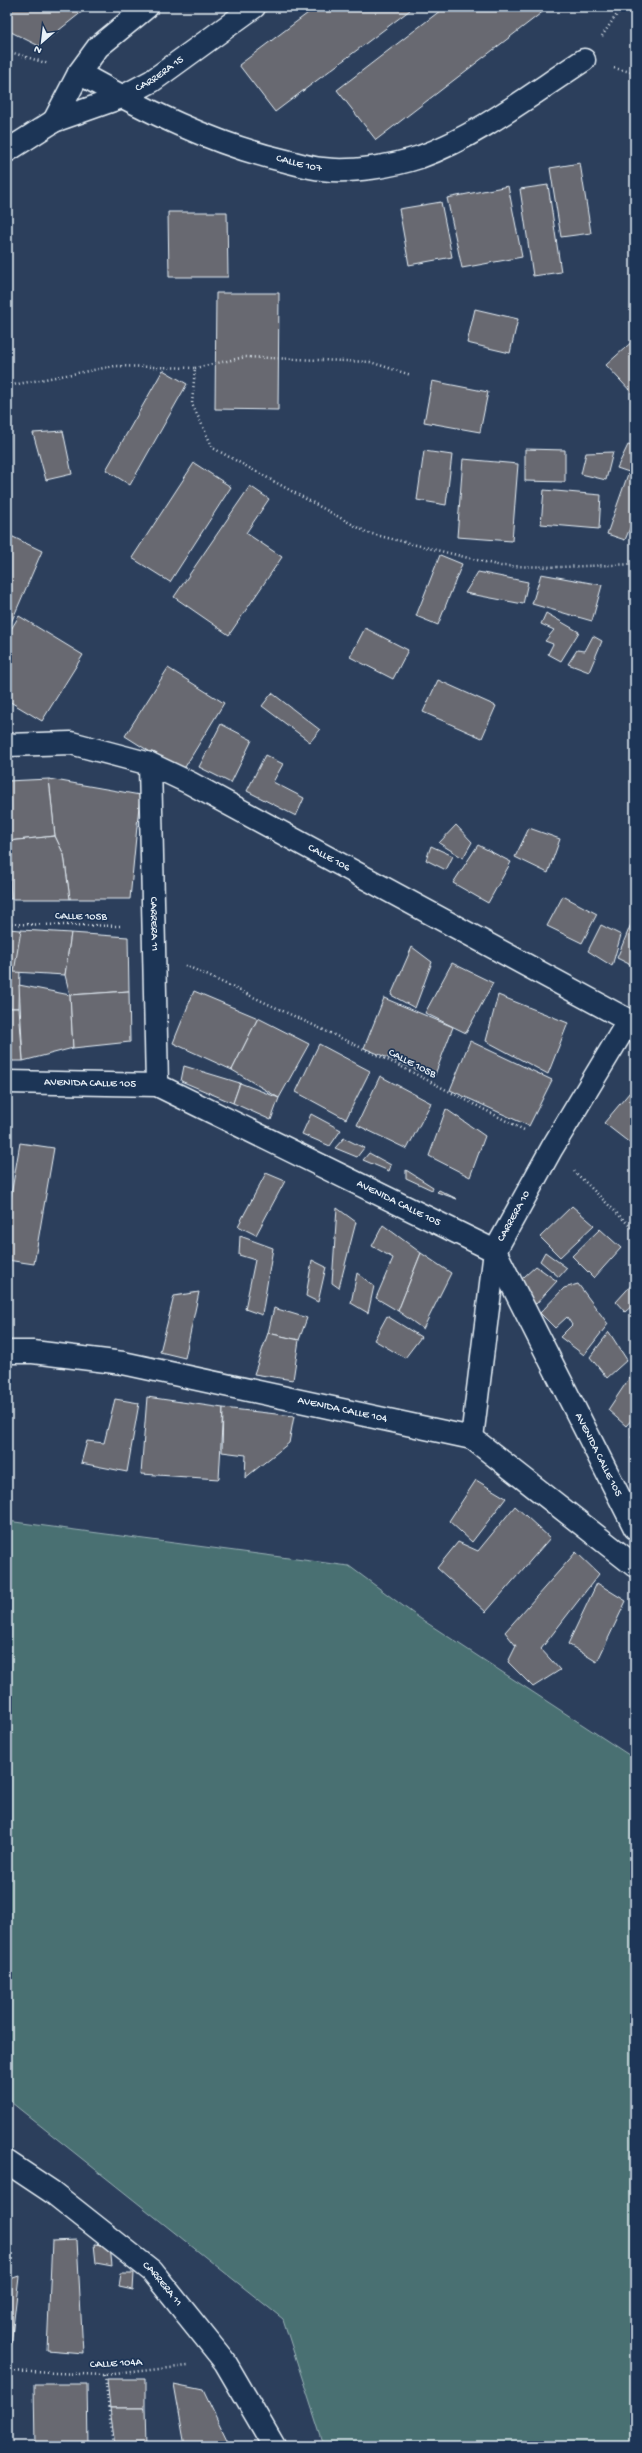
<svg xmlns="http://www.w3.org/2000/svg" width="642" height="2453" viewBox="0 0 642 2453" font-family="'Gochi Hand',sans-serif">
<rect width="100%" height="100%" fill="#2c3f5c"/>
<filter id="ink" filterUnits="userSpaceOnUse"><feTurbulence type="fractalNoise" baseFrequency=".025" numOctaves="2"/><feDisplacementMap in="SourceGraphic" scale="8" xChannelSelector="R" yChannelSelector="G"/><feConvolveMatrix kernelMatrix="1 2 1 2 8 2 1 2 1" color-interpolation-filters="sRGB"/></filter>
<g filter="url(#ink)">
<path fill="#486f72" stroke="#98b0b5" d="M 7,1521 L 349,1566 L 418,1617 L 635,1759 L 635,2446 L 324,2446 L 283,2319 L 7,2099 Z"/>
<g fill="#676971" stroke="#e8f1f8">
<path d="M 7,7 L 88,7 L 39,46 L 7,30 Z"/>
<path d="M 316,7 L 414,7 L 275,112 L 239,65 Z"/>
<path d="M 445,7 L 549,7 L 376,140 L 337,90 Z"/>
<path d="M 580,163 L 591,233 L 561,237 L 550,168 Z"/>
<path d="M 548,185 L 561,272 L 533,276 L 520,189 Z"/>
<path d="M 508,186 L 522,257 L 462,268 L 447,198 Z"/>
<path d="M 441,202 L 452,257 L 409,265 L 399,209 Z"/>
<path d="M 168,212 L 227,212 L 228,277 L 169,277 Z"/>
<path d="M 216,293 L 279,293 L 278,410 L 215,409 Z"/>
<path d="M 475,309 L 518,319 L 510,353 L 467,343 Z"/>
<path d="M 635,339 L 635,394 L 634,395 L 606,365 Z"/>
<path d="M 163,370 L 187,384 L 130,485 L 106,470 Z"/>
<path d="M 432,381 L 488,392 L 480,432 L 424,422 Z"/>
<path d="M 7,402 L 10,402 L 9,472 L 7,472 Z"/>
<path d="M 63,431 L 72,474 L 46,480 L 33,433 Z"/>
<path d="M 628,445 L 635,447 L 635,474 L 617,468 Z"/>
<path d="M 525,449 L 565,450 L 565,482 L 525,481 Z"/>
<path d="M 424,451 L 452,455 L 446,505 L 417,500 Z"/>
<path d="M 613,452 L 606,480 L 581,474 L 586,453 Z"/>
<path d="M 463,459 L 518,464 L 512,541 L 457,537 Z"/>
<path d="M 194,463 L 231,487 L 170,582 L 132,558 Z"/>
<path d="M 628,474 L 635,479 L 635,516 L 625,540 L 607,534 Z"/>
<path d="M 250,486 L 269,499 L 246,533 L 282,557 L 229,635 L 174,597 Z"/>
<path d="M 544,490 L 601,495 L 599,529 L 541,524 Z"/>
<path d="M 11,536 L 42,551 L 7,632 L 7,547 Z"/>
<path d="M 440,555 L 462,564 L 438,625 L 416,616 Z"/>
<path d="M 478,572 L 528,582 L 523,604 L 465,593 Z"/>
<path d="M 541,574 L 602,585 L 592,621 L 532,604 Z"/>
<path d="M 546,613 L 579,632 L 561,661 L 548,654 L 553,644 L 545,641 L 554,630 L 541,624 Z"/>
<path d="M 19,616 L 83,655 L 42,721 L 7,700 L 7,636 Z"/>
<path d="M 365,628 L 408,650 L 393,679 L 350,657 Z"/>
<path d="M 593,636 L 602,641 L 589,672 L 568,664 L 577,650 L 585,651 Z"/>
<path d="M 168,668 L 224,703 L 182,772 L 125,736 Z"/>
<path d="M 438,680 L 496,706 L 482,738 L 423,712 Z"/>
<path d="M 272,693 L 320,730 L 310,742 L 262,706 Z"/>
<path d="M 221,724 L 252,740 L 231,783 L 199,767 Z"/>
<path d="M 265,755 L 283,764 L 273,782 L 304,798 L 296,816 L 247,791 Z"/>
<path d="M 49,779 L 140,795 L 130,899 L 70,899 L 64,855 L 55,836 Z"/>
<path d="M 49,779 L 55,836 L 8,841 L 7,781 Z"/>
<path d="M 456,825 L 472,842 L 463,858 L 439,843 Z"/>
<path d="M 529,828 L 560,839 L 548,873 L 515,857 Z"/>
<path d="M 55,836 L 64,855 L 70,899 L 11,899 L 8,841 Z"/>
<path d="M 7,841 L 8,841 L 11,899 L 7,899 Z"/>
<path d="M 478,845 L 511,862 L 488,903 L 453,883 Z"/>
<path d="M 431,846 L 453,856 L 446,870 L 426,860 Z"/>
<path d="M 563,896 L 597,914 L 582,943 L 547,926 Z"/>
<path d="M 631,924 L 635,926 L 635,967 L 617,958 Z"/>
<path d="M 601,925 L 621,935 L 612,966 L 588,951 Z"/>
<path d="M 7,929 L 21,930 L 19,1008 L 7,1008 Z"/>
<path d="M 21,930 L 71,933 L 65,975 L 14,972 Z"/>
<path d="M 71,933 L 128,937 L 129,991 L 70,995 L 65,975 Z"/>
<path d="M 412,947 L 432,962 L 415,1008 L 391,995 Z"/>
<path d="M 452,963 L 493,983 L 466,1033 L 425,1013 Z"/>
<path d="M 19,985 L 70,995 L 73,1048 L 23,1061 Z"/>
<path d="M 129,991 L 130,1042 L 73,1048 L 70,995 Z"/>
<path d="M 194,991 L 258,1018 L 232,1070 L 173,1043 Z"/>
<path d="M 498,995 L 568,1023 L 548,1074 L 486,1041 Z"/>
<path d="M 384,998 L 453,1027 L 434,1077 L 364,1048 Z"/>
<path d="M 7,1008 L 19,1008 L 23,1061 L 7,1061 Z"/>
<path d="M 258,1018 L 309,1044 L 279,1098 L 232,1070 Z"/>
<path d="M 470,1041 L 552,1080 L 529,1126 L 450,1090 Z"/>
<path d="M 319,1044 L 370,1071 L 346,1119 L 296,1092 Z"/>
<path d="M 184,1066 L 240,1083 L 233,1103 L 181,1081 Z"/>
<path d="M 380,1076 L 431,1103 L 407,1149 L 357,1125 Z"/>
<path d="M 240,1083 L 279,1098 L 271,1120 L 233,1103 Z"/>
<path d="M 635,1086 L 635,1147 L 604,1123 Z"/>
<path d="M 446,1109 L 485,1136 L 470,1177 L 429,1156 Z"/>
<path d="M 311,1114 L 341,1130 L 330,1146 L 302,1134 Z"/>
<path d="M 7,1132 L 9,1207 L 7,1207 Z"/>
<path d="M 344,1138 L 364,1148 L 357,1157 L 335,1148 Z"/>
<path d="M 20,1143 L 54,1148 L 34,1264 L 7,1260 L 7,1219 Z"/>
<path d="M 369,1153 L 391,1165 L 389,1171 L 363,1160 Z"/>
<path d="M 406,1170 L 433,1187 L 432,1190 L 406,1178 Z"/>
<path d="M 266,1173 L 285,1181 L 256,1235 L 238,1226 Z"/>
<path d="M 439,1190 L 457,1199 L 437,1192 Z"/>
<path d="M 572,1206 L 594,1225 L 560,1257 L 540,1237 Z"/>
<path d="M 337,1208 L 356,1222 L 339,1288 L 332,1283 Z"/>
<path d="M 383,1225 L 421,1253 L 398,1311 L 376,1298 L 393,1258 L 372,1246 Z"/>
<path d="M 600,1229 L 621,1248 L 594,1278 L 572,1256 Z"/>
<path d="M 240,1236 L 273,1248 L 262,1315 L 245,1309 L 255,1260 L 239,1255 Z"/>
<path d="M 545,1252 L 567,1268 L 559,1277 L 540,1261 Z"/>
<path d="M 421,1253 L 451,1273 L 423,1329 L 398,1311 Z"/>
<path d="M 312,1260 L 326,1267 L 318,1302 L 306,1296 Z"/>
<path d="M 536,1266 L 557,1281 L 536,1304 L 514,1286 Z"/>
<path d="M 357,1273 L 374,1286 L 368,1313 L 351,1303 Z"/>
<path d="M 635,1281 L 635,1303 L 625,1312 L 616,1302 Z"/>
<path d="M 578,1284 L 608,1324 L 584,1355 L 560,1337 L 572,1325 L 567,1317 L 555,1328 L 540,1313 L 564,1288 Z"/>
<path d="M 199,1292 L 185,1358 L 160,1352 L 174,1296 Z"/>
<path d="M 274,1308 L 307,1318 L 299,1340 L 268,1333 Z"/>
<path d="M 387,1316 L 421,1337 L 405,1358 L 374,1340 Z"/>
<path d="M 609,1332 L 627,1360 L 607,1378 L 590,1357 Z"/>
<path d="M 268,1333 L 299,1340 L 293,1380 L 254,1374 Z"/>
<path d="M 634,1371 L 635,1416 L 626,1426 L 608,1410 Z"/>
<path d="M 147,1397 L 223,1408 L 219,1479 L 141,1474 Z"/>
<path d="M 115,1399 L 139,1403 L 127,1472 L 81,1463 L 87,1441 L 104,1443 Z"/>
<path d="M 223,1408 L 294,1416 L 289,1443 L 245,1478 L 246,1455 L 222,1452 Z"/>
<path d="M 635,1433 L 635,1442 L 631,1437 Z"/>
<path d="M 476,1480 L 506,1498 L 472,1542 L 449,1521 Z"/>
<path d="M 515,1506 L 550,1538 L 486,1612 L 437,1568 L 458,1542 L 478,1551 Z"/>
<path d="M 576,1552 L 599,1574 L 541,1649 L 560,1670 L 533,1687 L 508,1662 L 516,1646 L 505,1632 Z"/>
<path d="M 597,1583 L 626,1601 L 597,1662 L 568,1644 Z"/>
<path d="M 635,1698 L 635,1710 L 631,1707 Z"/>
<path d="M 77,2240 L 83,2353 L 47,2350 L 52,2241 Z"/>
<path d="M 94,2244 L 110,2246 L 112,2266 L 96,2263 Z"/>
<path d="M 121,2273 L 134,2273 L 133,2290 L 119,2287 Z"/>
<path d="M 19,2276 L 11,2345 L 7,2343 L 7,2280 Z"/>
<path d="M 107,2379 L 145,2379 L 145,2408 L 110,2408 Z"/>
<path d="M 34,2384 L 87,2384 L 88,2446 L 35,2446 Z"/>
<path d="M 174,2384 L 203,2390 L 230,2446 L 185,2446 Z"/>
<path d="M 110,2408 L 145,2408 L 146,2446 L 115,2446 Z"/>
</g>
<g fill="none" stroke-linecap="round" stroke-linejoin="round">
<g stroke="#e8f1f8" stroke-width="25">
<g id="minor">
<path id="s1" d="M 79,73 C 145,110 212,144 286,161 C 298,164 310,168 322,169 C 351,173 393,166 420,157 C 478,136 533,93 584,60"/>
<path d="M 54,121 L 79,73 L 98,47 L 147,7"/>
<path id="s2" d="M 7,151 L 54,121 L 122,97 L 152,81 L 254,7"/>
<path id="s3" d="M 7,745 L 71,743 L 150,764 L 190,783 L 635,1024"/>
<path id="s4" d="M 150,764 L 157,1085"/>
<path id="s5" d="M 472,1438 L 495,1251 L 552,1148 L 629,1020"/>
<path id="s6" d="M 7,2162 L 52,2192 L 152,2271 L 225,2362 L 274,2446"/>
</g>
</g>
<g stroke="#e8f1f8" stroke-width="25">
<g id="secondary">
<path id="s7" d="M 7,1082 L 157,1085 L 495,1251 L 635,1528"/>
<path id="s8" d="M 7,1352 L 33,1352 L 123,1363 L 472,1438 L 635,1566"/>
</g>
</g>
<g stroke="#e8f1f8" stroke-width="2.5" stroke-dasharray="1 3" stroke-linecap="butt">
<path d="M 602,36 L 622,7"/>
<path d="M 7,51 L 49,64"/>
<path d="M 614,68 L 635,73"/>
<path d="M 195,368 L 245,357 L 370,362 L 411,375"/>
<path d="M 7,386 L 115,366 L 195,368 L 192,404 L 213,448 L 368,533 L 501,566 L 561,567 L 635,564"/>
<path d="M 7,924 L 122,926"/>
<path d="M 185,965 L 396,1064 L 526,1131"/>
<path d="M 574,1171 L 635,1231"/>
<path d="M 7,2371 L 105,2375 L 188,2366"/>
<path d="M 105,2375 L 113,2446"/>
</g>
<use href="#minor" stroke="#1d3557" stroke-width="22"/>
<use href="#secondary" stroke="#1d3557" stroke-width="22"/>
</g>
</g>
<g text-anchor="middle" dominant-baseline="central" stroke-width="3.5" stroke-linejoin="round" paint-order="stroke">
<g font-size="11" fill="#e8f1f8" stroke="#1d3557">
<text stroke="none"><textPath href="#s2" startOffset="172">CARRERA 15</textPath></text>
<text stroke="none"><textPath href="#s1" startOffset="239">CALLE 107</textPath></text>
<text stroke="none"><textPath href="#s3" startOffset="348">CALLE 106</textPath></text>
<text transform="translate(81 917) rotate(1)">CALLE 105B</text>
<text stroke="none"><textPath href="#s4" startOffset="160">CARRERA 11</textPath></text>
<text transform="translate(412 1064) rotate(27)">CALLE 105B</text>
<text stroke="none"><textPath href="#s7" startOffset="83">AVENIDA CALLE 105</textPath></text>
<text stroke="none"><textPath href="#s7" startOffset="419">AVENIDA CALLE 105</textPath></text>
<text stroke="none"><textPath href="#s5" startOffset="228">CARRERA 10</textPath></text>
<text stroke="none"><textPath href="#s8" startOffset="341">AVENIDA CALLE 104</textPath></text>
<text stroke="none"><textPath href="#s7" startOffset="755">AVENIDA CALLE 105</textPath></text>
<text stroke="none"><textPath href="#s6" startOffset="198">CARRERA 11</textPath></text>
<text transform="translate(116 2364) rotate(-3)">CALLE 104A</text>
</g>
</g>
<rect width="642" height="2453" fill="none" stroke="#1d3557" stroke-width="24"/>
<rect x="12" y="12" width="618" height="2429" fill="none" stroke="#e8f1f8" stroke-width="1.5" filter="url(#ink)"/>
<g transform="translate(42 42) rotate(208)" stroke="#1d3557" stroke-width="3" paint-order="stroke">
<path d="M0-3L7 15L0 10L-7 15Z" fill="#e8f1f8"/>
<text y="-6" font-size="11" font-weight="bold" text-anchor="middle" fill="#e8f1f8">N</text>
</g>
</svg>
